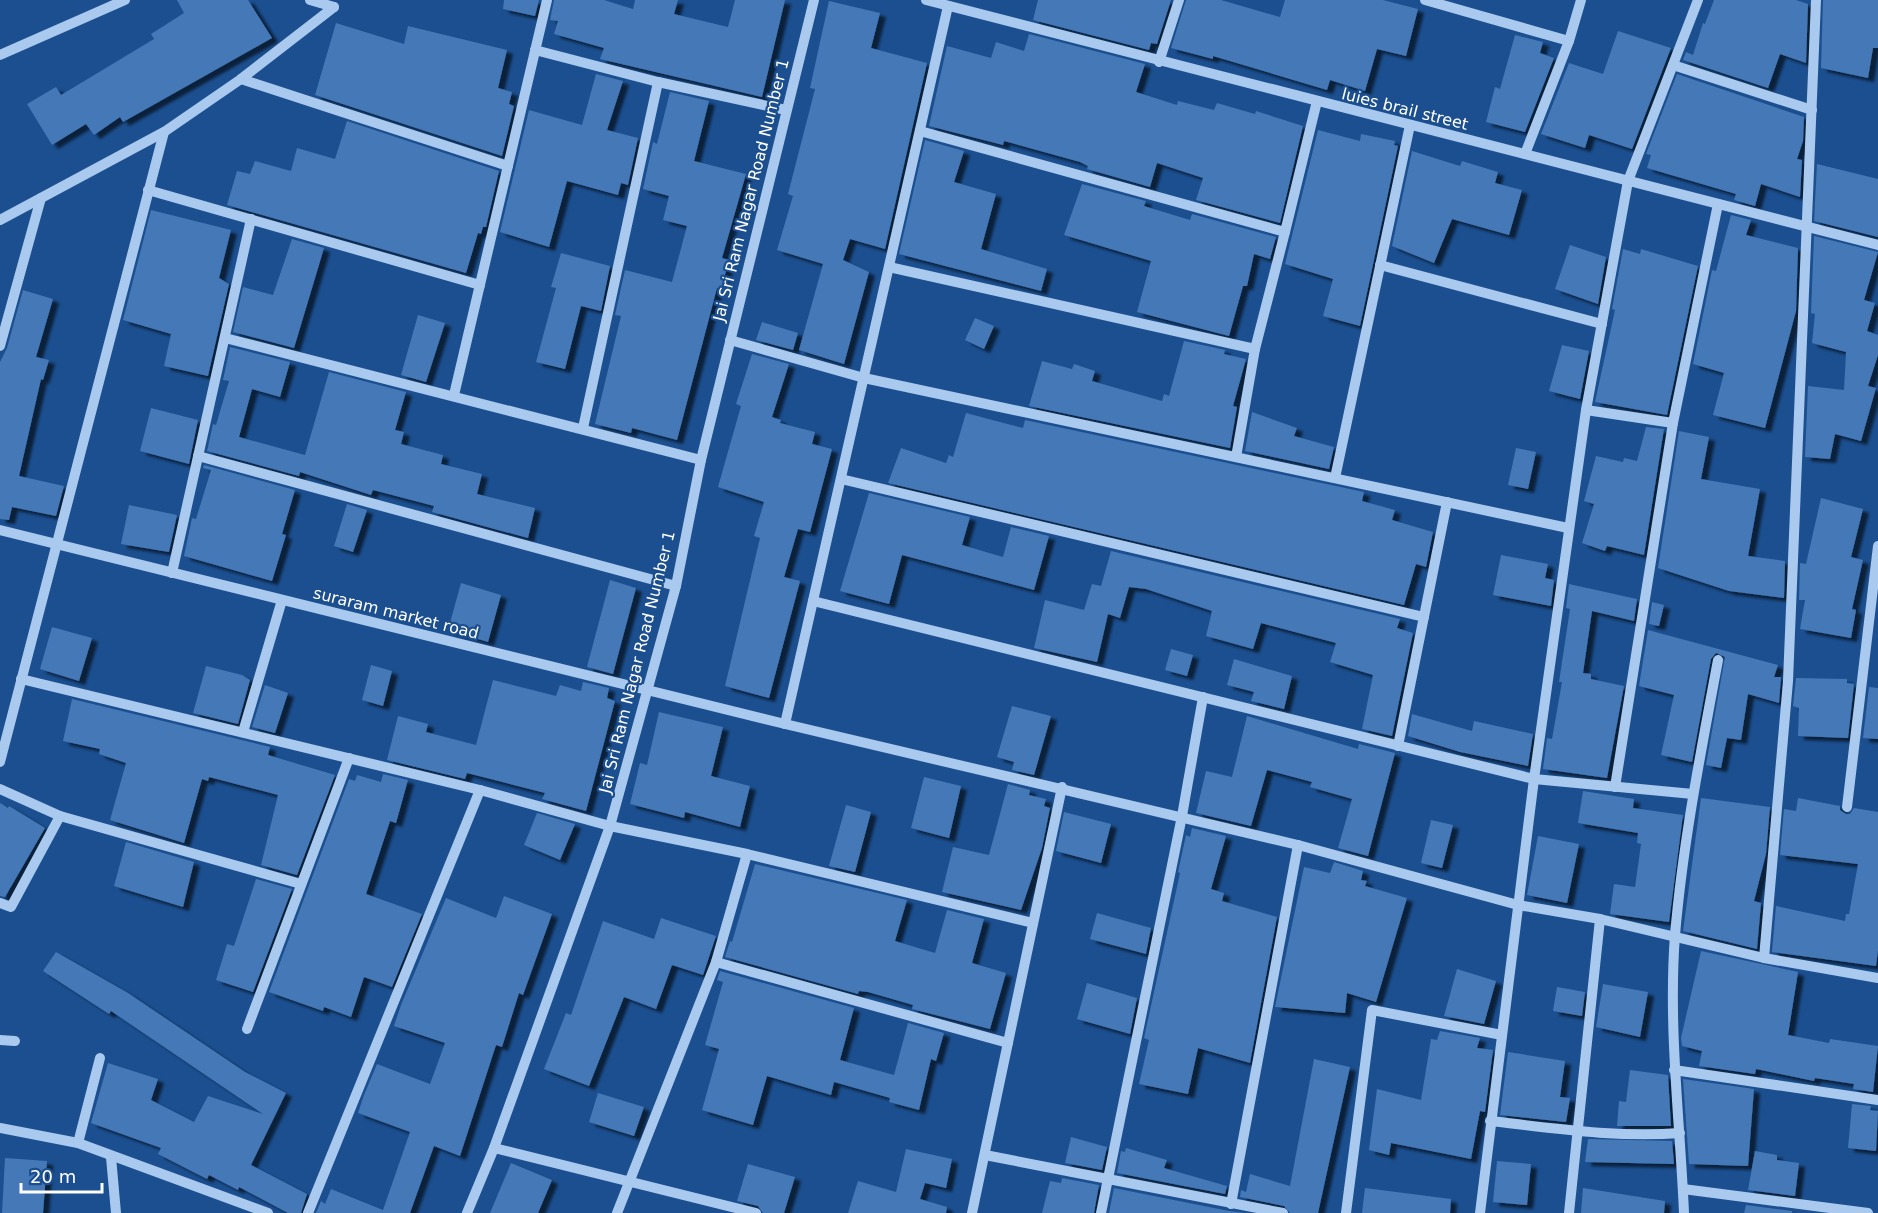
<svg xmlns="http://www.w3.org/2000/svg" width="1878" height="1213" viewBox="0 0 1878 1213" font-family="'DejaVu Sans',sans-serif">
<defs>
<filter id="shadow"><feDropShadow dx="6" dy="4" stdDeviation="1.5" flood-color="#0009"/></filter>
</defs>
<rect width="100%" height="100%" fill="#1b4f8f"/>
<g fill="#4478b7" filter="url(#shadow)">
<path d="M 177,0 L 248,0 L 272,38 L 123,122 L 120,117 L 94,135 L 86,124 L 52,145 L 27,104 L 56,87 L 61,95 L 154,39 L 151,34 L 184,13 Z"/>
<path d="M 504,0 L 539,0 L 535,16 L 503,9 Z"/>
<path d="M 554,0 L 604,0 L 633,9 L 635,0 L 678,0 L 674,14 L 728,27 L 735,0 L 785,0 L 762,97 L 600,59 L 604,48 L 554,34 L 558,21 L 550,20 Z"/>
<path d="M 1038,0 L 1171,0 L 1157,44 L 1151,43 L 1149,50 L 1033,20 Z"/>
<path d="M 1186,0 L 1221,0 L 1280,17 L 1285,0 L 1383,0 L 1418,9 L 1406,56 L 1377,49 L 1365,91 L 1330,80 L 1327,90 L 1213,56 L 1213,59 L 1171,48 Z"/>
<path d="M 1714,0 L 1796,0 L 1808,4 L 1806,63 L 1780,54 L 1768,88 L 1683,60 L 1686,52 L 1693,55 L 1703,23 L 1705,24 Z"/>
<path d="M 1823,0 L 1878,0 L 1878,48 L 1873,48 L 1868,78 L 1821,68 Z"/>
<path d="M 829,1 L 880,13 L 871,48 L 927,63 L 885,249 L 850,239 L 843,260 L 869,272 L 844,364 L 799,350 L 823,264 L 777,250 L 793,196 L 788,194 L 815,89 L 810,88 Z"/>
<path d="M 336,23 L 404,44 L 408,26 L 507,50 L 498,88 L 512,92 L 509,104 L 514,106 L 502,156 L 315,95 Z"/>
<path d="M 1618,31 L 1671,48 L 1632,149 L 1589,135 L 1585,148 L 1541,134 L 1569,63 L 1603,74 Z"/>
<path d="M 1029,34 L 1145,64 L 1136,92 L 1177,105 L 1178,101 L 1214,110 L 1217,103 L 1255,114 L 1256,111 L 1303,126 L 1280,223 L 1196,200 L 1203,178 L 1157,163 L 1150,187 L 1087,169 L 1088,166 L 1080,162 L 1004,141 L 1003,145 L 929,126 L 947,46 L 991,58 L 996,42 L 1024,51 Z"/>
<path d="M 1515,35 L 1543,42 L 1540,53 L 1554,58 L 1525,132 L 1486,122 L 1495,87 L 1500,89 Z"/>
<path d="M 596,74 L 623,81 L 607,130 L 638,138 L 628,185 L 621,183 L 618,195 L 567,181 L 549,247 L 500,232 L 529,110 L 582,125 Z"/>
<path d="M 1677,74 L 1804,117 L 1803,141 L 1797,159 L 1802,160 L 1800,197 L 1761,184 L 1755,206 L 1734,200 L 1736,194 L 1647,168 L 1651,155 L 1646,154 Z"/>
<path d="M 670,92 L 709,101 L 694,161 L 746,174 L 722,258 L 729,260 L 721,289 L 717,288 L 677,440 L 632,428 L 631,433 L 595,424 L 621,316 L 615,315 L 625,270 L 672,282 L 687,226 L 663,220 L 669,196 L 643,189 L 653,142 L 657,144 Z"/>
<path d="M 347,121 L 499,171 L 486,227 L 483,227 L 481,234 L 478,233 L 466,273 L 227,205 L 237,171 L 250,174 L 255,161 L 291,171 L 297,148 L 335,159 Z"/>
<path d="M 1318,130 L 1360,141 L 1361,134 L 1395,141 L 1394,145 L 1398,146 L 1360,326 L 1323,316 L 1333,279 L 1285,264 Z"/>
<path d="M 925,140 L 964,151 L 954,182 L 996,194 L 981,249 L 1047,269 L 1041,291 L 899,254 Z"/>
<path d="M 1412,151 L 1460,166 L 1462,161 L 1498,172 L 1495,183 L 1522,190 L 1509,235 L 1452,219 L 1434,263 L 1392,246 Z"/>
<path d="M 1817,164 L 1878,179 L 1878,237 L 1814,221 Z"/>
<path d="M 1082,184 L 1146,201 L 1144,206 L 1190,220 L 1192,214 L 1276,237 L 1270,259 L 1254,254 L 1247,286 L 1243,286 L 1229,336 L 1137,312 L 1151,261 L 1064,235 Z"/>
<path d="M 151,210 L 231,230 L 219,278 L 229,284 L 208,376 L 164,366 L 171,334 L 123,320 Z"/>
<path d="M 1731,215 L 1751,220 L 1746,235 L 1798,248 L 1796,311 L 1765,428 L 1713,415 L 1724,373 L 1693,364 L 1712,270 L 1716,271 Z"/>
<path d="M 1814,236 L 1878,252 L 1864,300 L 1875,303 L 1867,331 L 1878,335 L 1878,355 L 1868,386 L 1876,388 L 1861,441 L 1835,434 L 1830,459 L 1805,457 L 1808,386 L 1844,390 L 1846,352 L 1812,343 L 1815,314 L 1811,313 Z"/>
<path d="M 292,239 L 324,248 L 294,348 L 233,332 L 243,287 L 273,295 Z"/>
<path d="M 1570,245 L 1606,257 L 1598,304 L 1555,289 Z"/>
<path d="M 1623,249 L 1640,254 L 1641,249 L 1698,266 L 1667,415 L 1595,402 L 1615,310 L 1612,309 Z"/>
<path d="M 561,253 L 610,266 L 601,311 L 581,306 L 565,369 L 536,362 L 556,288 L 551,287 Z"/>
<path d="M 23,290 L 53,299 L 36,357 L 49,360 L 43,380 L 41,379 L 19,476 L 64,486 L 56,516 L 12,507 L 9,520 L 0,519 L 0,362 L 7,348 Z"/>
<path d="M 418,315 L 445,323 L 426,382 L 401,375 Z"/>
<path d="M 975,318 L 994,326 L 984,349 L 965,340 Z"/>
<path d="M 762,322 L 798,333 L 793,350 L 756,340 Z"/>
<path d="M 1184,341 L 1225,350 L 1224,354 L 1246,359 L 1233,406 L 1237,407 L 1230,448 L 1029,406 L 1042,361 L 1072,369 L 1074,364 L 1095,371 L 1092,381 L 1162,401 L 1164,394 L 1169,396 Z"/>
<path d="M 1562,345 L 1589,351 L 1580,399 L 1549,391 Z"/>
<path d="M 230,347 L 290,362 L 280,397 L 252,389 L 239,437 L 305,455 L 329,372 L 406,392 L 395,430 L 404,432 L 401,444 L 443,455 L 441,464 L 482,474 L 477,494 L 535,508 L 528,538 L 432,512 L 434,506 L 373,490 L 371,495 L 300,472 L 299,476 L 207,451 L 213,424 L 216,425 L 229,381 L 223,380 Z"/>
<path d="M 752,354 L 789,364 L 772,417 L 781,420 L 780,423 L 815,432 L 812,444 L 832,449 L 810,532 L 798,529 L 784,577 L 800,581 L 769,698 L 725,686 L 760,538 L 754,536 L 764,502 L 718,487 L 741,406 L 736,404 Z"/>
<path d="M 151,408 L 198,420 L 189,464 L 140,451 Z"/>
<path d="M 1252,412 L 1297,428 L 1294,436 L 1334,447 L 1329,469 L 1245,451 Z"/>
<path d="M 966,413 L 1023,428 L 1025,420 L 1364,492 L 1362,501 L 1395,510 L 1392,520 L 1433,532 L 1426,567 L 1416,564 L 1404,605 L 888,483 L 901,448 L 946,463 L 949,455 L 953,457 Z"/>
<path d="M 1646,427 L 1664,429 L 1644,555 L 1607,546 L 1605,551 L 1582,543 L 1594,504 L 1584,501 L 1596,456 L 1623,462 L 1624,458 L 1637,461 Z"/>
<path d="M 1679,431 L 1709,437 L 1701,479 L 1760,489 L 1748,556 L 1785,561 L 1784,598 L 1729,591 L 1658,568 Z"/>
<path d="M 1516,448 L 1536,452 L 1528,489 L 1508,485 Z"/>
<path d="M 204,465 L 295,490 L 282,534 L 286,535 L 272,581 L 184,556 L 192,518 L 196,519 L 211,470 L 203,468 Z"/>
<path d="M 869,493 L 970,517 L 962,545 L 1003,557 L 1011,527 L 1049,536 L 1034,590 L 902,555 L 889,604 L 840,591 Z"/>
<path d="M 1821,498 L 1863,509 L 1851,557 L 1863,560 L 1852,609 L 1856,610 L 1851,638 L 1800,629 L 1805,600 L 1799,600 L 1800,563 L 1806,564 Z"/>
<path d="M 347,504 L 367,510 L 353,552 L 334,546 Z"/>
<path d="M 129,505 L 177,515 L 169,552 L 121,544 Z"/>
<path d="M 1111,551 L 1400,619 L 1397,628 L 1413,633 L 1392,736 L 1362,729 L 1373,675 L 1330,662 L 1336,643 L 1261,623 L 1253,649 L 1206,636 L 1212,611 L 1146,589 L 1129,587 L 1120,618 L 1108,614 L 1097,662 L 1034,648 L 1045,600 L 1084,610 L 1092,584 L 1101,586 Z"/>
<path d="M 1501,555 L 1548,564 L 1545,578 L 1554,580 L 1551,606 L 1493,595 Z"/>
<path d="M 610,580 L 636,588 L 613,674 L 587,667 Z"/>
<path d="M 461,583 L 501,595 L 488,642 L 448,630 Z"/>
<path d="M 1569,584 L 1637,599 L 1634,621 L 1592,611 L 1583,673 L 1591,674 L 1591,679 L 1624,686 L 1607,778 L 1543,769 L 1547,738 L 1552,739 L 1562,682 L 1559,682 L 1570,609 L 1566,608 Z"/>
<path d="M 1652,602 L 1664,605 L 1659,626 L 1649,624 Z"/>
<path d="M 52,627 L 92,638 L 79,681 L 40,669 Z"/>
<path d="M 1648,630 L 1778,665 L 1774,677 L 1781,677 L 1779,703 L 1748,694 L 1741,740 L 1727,738 L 1721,768 L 1706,765 L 1725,657 L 1716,653 L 1711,659 L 1692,762 L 1661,755 L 1674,695 L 1639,686 Z"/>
<path d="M 1171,649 L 1193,655 L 1187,676 L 1165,670 Z"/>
<path d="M 1234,659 L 1292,676 L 1284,709 L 1251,701 L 1254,692 L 1227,685 Z"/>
<path d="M 371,665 L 392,671 L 383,706 L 362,700 Z"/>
<path d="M 206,666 L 242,675 L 250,680 L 238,724 L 193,713 Z"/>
<path d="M 1796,678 L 1847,679 L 1847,683 L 1854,684 L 1848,738 L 1798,736 L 1799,708 L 1793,706 Z"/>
<path d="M 493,680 L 556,696 L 560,685 L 581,691 L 583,682 L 609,688 L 607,698 L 615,701 L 586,811 L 542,799 L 545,793 L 467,773 L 465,779 L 387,760 L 398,716 L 428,724 L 426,732 L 476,745 Z"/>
<path d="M 265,685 L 288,693 L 275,733 L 252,727 Z"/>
<path d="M 1869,687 L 1878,688 L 1878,739 L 1863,738 Z"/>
<path d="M 72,699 L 270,747 L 268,755 L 335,775 L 297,875 L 261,865 L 278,795 L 209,777 L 208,781 L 202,779 L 184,843 L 110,820 L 126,763 L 99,754 L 100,749 L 63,741 Z"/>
<path d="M 1012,706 L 1051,716 L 1034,775 L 1012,770 L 1014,762 L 997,757 Z"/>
<path d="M 659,712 L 723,727 L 711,776 L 750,786 L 740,827 L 685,812 L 684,818 L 630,804 L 640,763 L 647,765 Z"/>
<path d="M 1412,714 L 1472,731 L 1474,721 L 1533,734 L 1528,766 L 1460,752 L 1408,736 Z"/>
<path d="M 1247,716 L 1358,749 L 1359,744 L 1395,753 L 1368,856 L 1338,848 L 1352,799 L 1310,787 L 1312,782 L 1267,770 L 1251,826 L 1196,813 L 1206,771 L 1232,777 Z"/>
<path d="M 383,774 L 408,780 L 396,823 L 390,821 L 366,894 L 422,914 L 392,987 L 364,977 L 351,1017 L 324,1007 L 323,1011 L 269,992 L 349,779 L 355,781 L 357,775 L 381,782 Z"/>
<path d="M 924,777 L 961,786 L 949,838 L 911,828 Z"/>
<path d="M 1008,784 L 1030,790 L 1029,795 L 1046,799 L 1044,806 L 1050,808 L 1042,848 L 1021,910 L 942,892 L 953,847 L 989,855 Z"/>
<path d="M 1583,791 L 1634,799 L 1633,808 L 1683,815 L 1669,922 L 1610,914 L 1614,884 L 1635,887 L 1641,844 L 1637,843 L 1638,833 L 1578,823 Z"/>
<path d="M 1701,798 L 1770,807 L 1766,854 L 1754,901 L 1761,903 L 1757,949 L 1683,931 Z"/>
<path d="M 1798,798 L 1840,806 L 1840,810 L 1846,814 L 1850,814 L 1854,808 L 1878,812 L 1878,950 L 1876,966 L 1772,952 L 1776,906 L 1845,921 L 1846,914 L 1849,914 L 1858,864 L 1780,855 L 1784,809 L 1796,811 Z"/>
<path d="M 0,803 L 8,808 L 9,806 L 45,828 L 5,897 L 0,896 Z"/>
<path d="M 846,805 L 871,812 L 855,872 L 829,866 Z"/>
<path d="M 1064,812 L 1111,824 L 1101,863 L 1056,851 Z"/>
<path d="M 537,813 L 575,824 L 560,860 L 524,845 Z"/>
<path d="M 1431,820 L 1453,825 L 1442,868 L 1421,863 Z"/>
<path d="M 1192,828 L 1226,836 L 1211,889 L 1224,893 L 1222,901 L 1277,917 L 1250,1063 L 1198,1048 L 1188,1094 L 1139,1084 L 1149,1040 L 1144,1038 L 1180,873 L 1178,872 L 1186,835 L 1190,837 Z"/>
<path d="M 1538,836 L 1579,844 L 1567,903 L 1527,895 Z"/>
<path d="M 126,842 L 194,862 L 183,907 L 114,886 Z"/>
<path d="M 1334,862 L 1363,871 L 1361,880 L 1367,881 L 1365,886 L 1407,898 L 1376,1002 L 1347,993 L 1345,1013 L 1275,1007 L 1304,867 L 1330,873 Z"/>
<path d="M 755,864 L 907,900 L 895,941 L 935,953 L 947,910 L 984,919 L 972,963 L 1006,973 L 990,1029 L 912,1009 L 913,1005 L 868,992 L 859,991 L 858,994 L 725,957 L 730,941 L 732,942 Z"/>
<path d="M 256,879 L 292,889 L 253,992 L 216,980 L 227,944 L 234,946 Z"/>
<path d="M 504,896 L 552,914 L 523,995 L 519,993 L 502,1047 L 496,1045 L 460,1156 L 434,1146 L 410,1213 L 316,1213 L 321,1201 L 325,1204 L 331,1189 L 383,1210 L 410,1132 L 358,1113 L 364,1095 L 377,1064 L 430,1084 L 445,1043 L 394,1026 L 401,1005 L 446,898 L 496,918 Z"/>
<path d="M 1097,913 L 1151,928 L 1146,954 L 1090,939 Z"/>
<path d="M 661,918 L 716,936 L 703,975 L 672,965 L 656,1009 L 624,997 L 589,1086 L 544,1069 L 566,1013 L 571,1015 L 603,921 L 654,939 Z"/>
<path d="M 1701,951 L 1798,972 L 1788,1035 L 1829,1043 L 1830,1039 L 1878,1046 L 1873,1092 L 1853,1089 L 1854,1084 L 1815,1078 L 1814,1081 L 1756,1069 L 1755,1074 L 1699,1066 L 1702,1051 L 1682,1046 L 1681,1038 Z"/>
<path d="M 56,952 L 128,993 L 245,1072 L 286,1093 L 251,1165 L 307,1194 L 301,1213 L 288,1213 L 239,1187 L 238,1190 L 209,1175 L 207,1179 L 158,1154 L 161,1148 L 91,1123 L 108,1063 L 158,1079 L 151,1100 L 194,1122 L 208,1096 L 263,1114 L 111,1011 L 109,1014 L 43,971 Z"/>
<path d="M 1457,969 L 1496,981 L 1484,1024 L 1444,1016 Z"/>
<path d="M 720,971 L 854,1008 L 840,1060 L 894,1075 L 908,1023 L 944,1033 L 936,1061 L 931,1059 L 919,1110 L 889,1102 L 890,1098 L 834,1082 L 831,1095 L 767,1076 L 753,1125 L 702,1110 L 719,1049 L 705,1045 L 723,982 L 717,980 Z"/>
<path d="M 1087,983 L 1137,998 L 1130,1034 L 1077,1019 Z"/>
<path d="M 1603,984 L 1648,992 L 1640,1037 L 1596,1027 Z"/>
<path d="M 1557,987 L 1585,992 L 1582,1016 L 1553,1011 Z"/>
<path d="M 1440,1031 L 1480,1038 L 1477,1048 L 1493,1050 L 1485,1112 L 1480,1111 L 1471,1159 L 1391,1143 L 1389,1155 L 1369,1150 L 1377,1089 L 1421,1100 L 1431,1039 L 1437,1040 Z"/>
<path d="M 1508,1052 L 1565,1061 L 1560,1097 L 1570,1098 L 1566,1122 L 1500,1115 Z"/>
<path d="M 1314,1059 L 1350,1067 L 1318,1213 L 1290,1213 L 1284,1206 L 1240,1197 L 1241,1190 L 1246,1192 L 1250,1174 L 1290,1186 Z"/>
<path d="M 1630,1070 L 1668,1075 L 1671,1126 L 1617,1126 L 1619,1101 L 1626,1102 Z"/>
<path d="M 1683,1079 L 1754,1089 L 1748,1166 L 1689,1164 Z"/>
<path d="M 598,1093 L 644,1107 L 634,1136 L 589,1122 Z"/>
<path d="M 1852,1104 L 1871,1106 L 1870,1110 L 1878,1111 L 1876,1151 L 1848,1148 Z"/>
<path d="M 1071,1137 L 1107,1147 L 1102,1170 L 1065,1163 Z"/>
<path d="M 1588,1139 L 1672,1141 L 1674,1164 L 1585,1162 Z"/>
<path d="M 1126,1148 L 1167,1160 L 1164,1168 L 1227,1186 L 1225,1194 L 1117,1173 L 1121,1151 L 1125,1152 Z"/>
<path d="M 906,1149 L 952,1159 L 946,1188 L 925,1183 L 920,1199 L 947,1207 L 946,1213 L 848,1213 L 858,1181 L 896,1192 Z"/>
<path d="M 1755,1151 L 1777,1155 L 1777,1160 L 1799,1163 L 1795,1196 L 1748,1190 Z"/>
<path d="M 5,1158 L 47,1161 L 43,1213 L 2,1213 Z"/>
<path d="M 1497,1161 L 1531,1164 L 1527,1205 L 1493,1202 Z"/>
<path d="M 511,1163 L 552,1180 L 538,1213 L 490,1213 Z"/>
<path d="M 748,1164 L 795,1177 L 784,1213 L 763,1213 L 758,1206 L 737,1201 Z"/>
<path d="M 1062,1178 L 1099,1185 L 1094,1213 L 1042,1213 L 1050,1181 L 1061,1183 Z"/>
<path d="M 1114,1188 L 1229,1211 L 1244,1213 L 1109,1213 Z"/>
<path d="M 1365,1188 L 1451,1199 L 1450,1213 L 1362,1213 Z"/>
<path d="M 1583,1188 L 1665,1201 L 1664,1213 L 1581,1213 Z"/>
<path d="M 1746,1205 L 1792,1211 L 1792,1213 L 1744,1213 Z"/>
</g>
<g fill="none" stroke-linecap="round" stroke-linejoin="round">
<g stroke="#a9c9ee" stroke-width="10">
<path d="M 310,0 L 334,7"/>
<path d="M 926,0 L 1878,245"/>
<path d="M 1425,0 L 1569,41"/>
<path d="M 535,50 L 658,82 L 786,110"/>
<path d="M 0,55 L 125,0"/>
<path d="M 1159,62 L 1179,0"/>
<path d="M 1673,65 L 1812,110"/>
<path d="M 241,79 L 508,166"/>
<path d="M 920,131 L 1285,232 L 1317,101"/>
<path d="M 1525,154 L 1569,41 L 1581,0"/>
<path d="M 148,190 L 480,285"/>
<path d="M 0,220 L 164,132 L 241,79 L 334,7"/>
<path d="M 1380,265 L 1602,324"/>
<path d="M 889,267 L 1255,349 L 1236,457"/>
<path d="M 225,338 L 701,460"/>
<path d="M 730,340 L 864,378 L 1568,528"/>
<path d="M 0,346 L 41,198"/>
<path d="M 1255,349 L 1285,232"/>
<path d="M 454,395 L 547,0"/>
<path d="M 1586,410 L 1673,423"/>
<path d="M 583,428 L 658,82"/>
<path d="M 198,456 L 676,586"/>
<path d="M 1335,478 L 1410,125"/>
<path d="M 841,479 L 1424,617"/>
<path d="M 0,530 L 785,724 L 1298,845 L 1518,905 L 1600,919 L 1764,958 L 1878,978"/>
<path d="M 172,573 L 251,219"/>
<path d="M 813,601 L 1534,779 L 1693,794"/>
<path d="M 21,679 L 480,790 L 610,826 L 747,854 L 1033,923"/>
<path d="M 785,724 L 948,6"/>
<path d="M 243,732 L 282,600"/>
<path d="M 1398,746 L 1447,502"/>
<path d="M 0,762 L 164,132"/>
<path d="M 1615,787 L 1673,423 L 1718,204"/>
<path d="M 0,789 L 60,816 L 301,884"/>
<path d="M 1847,807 L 1878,546"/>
<path d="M 0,903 L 11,907 L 60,816"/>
<path d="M 1764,958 L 1788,681 L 1816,0"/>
<path d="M 716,962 L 1008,1043"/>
<path d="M 247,1029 L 349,758"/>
<path d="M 0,1040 L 15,1041"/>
<path d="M 1674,1070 L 1878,1100"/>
<path d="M 1490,1121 C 1552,1128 1617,1138 1680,1133"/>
<path d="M 0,1128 L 78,1143 L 268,1213"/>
<path d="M 78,1143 L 100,1058"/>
<path d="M 494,1148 L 756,1213"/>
<path d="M 985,1155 L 1283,1213"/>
<path d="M 111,1157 L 116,1213"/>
<path d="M 1683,1189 L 1868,1213"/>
<path d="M 1231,1204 L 1298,845"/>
<path d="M 308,1213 L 480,790"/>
<path d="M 467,1213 L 494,1148 L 610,826 L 676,586 L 701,460 L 814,0"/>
<path d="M 617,1213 L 716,962 L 747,854"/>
<path d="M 972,1213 L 1062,787"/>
<path d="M 1101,1213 L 1182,816 L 1203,697"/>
<path d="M 1346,1213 L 1372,1010 L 1502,1035"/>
<path d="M 1480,1213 L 1534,779 L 1586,410 L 1628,181 L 1698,0"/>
<path d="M 1569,1213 L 1600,919"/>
<path d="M 1684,1213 C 1680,1121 1668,1027 1675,935 C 1683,842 1701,751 1718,660"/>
</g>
</g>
<g text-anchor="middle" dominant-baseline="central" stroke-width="4.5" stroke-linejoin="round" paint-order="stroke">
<g font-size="16" fill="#fff" stroke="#1b4f8f">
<text transform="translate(1405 109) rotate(14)">luies brail street</text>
<text transform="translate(751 190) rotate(-76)">Jai Sri Ram Nagar Road Number 1</text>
<text transform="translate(396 613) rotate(14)">suraram market road</text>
<text transform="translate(637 662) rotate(-76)">Jai Sri Ram Nagar Road Number 1</text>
</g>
</g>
<path d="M21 1183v9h81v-9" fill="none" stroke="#ffffff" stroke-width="3"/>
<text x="30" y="1183" font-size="18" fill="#ffffff" stroke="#1b4f8f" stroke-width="4.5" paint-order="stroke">20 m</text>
</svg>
